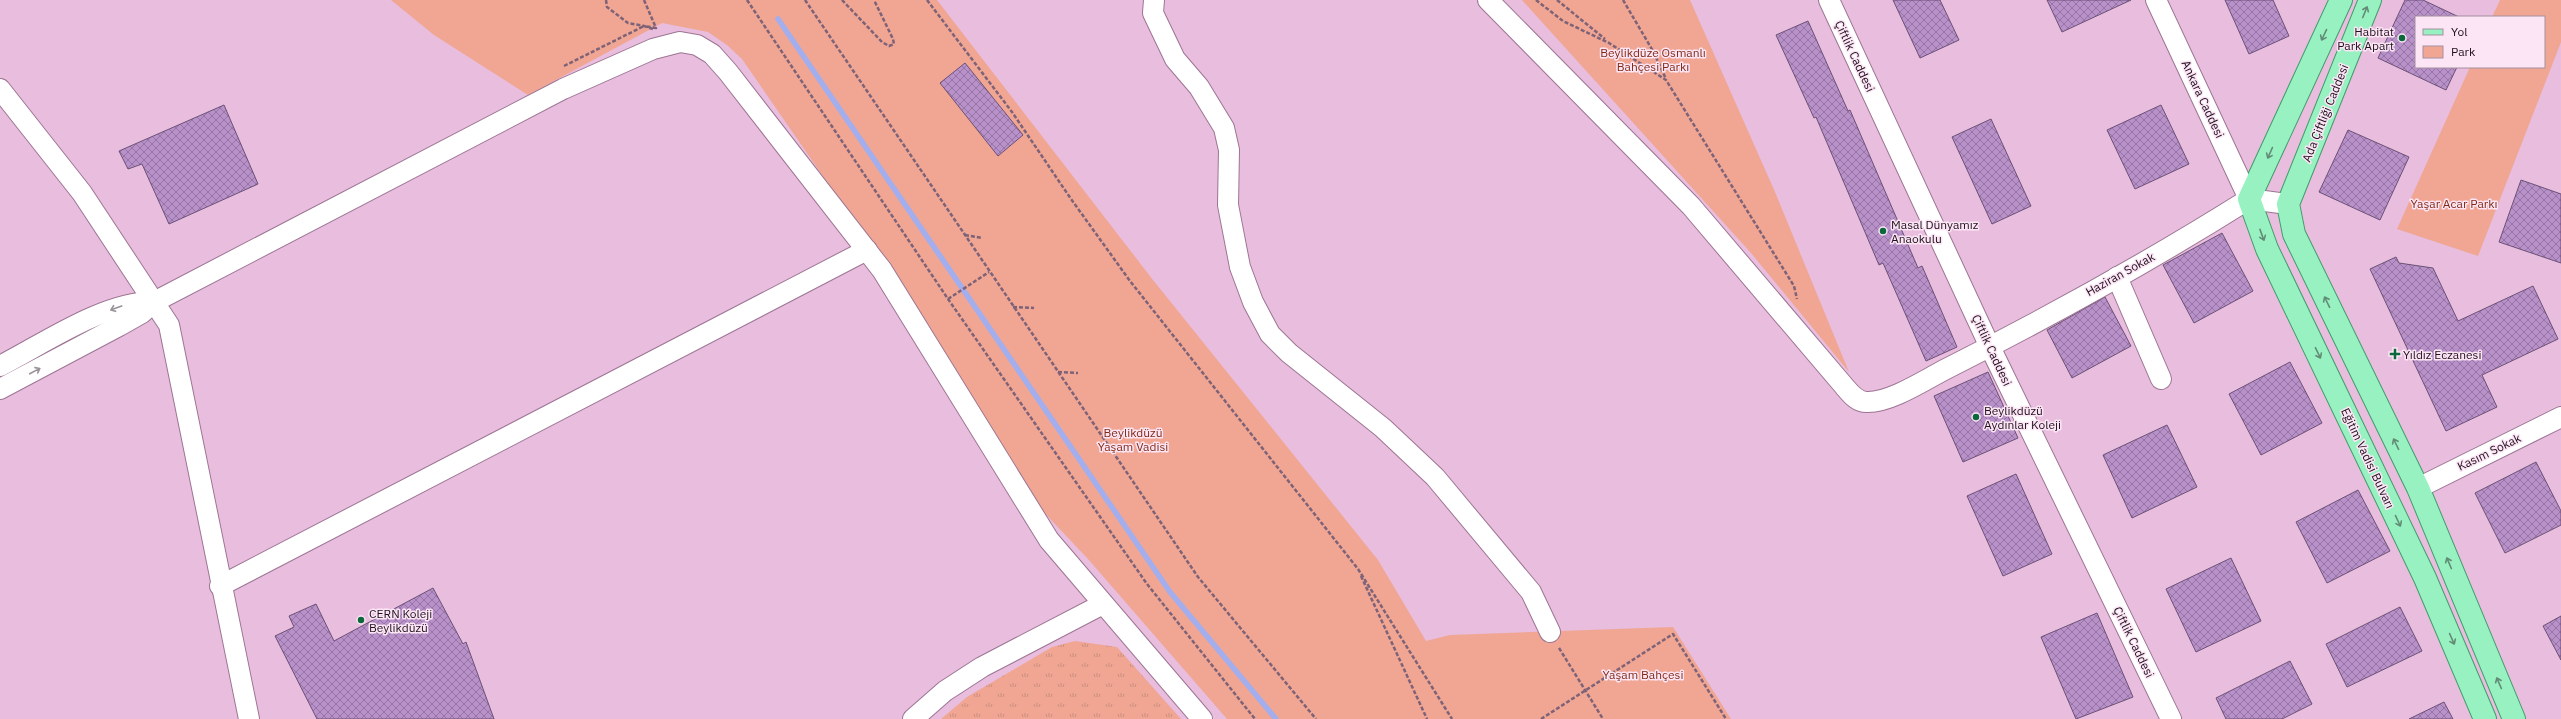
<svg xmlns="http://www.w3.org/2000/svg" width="2561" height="719" viewBox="0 0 2561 719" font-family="'IBM Plex Sans',sans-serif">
<defs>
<pattern id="grass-tufts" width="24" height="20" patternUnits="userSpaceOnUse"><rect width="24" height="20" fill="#f0a693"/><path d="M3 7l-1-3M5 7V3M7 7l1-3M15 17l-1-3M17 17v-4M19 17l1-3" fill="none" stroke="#cd8e7e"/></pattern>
<pattern id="building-cross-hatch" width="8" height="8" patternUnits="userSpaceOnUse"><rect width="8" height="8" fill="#b991ca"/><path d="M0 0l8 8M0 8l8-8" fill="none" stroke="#9675a3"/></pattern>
</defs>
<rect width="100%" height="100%" fill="#e8bddd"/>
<path fill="url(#grass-tufts)" d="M 1075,641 L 1117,647 L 1181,719 L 941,719 L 967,697 L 1052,647 Z"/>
<g fill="#f0a693">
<path d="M 391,0 L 937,0 L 1153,280 L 1378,560 L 1426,641 L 1450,635 L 1673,627 L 1731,719 L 1227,719 L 1088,559 L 1037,505 L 878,256 L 742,59 L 727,45 L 708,32 L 662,23 L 528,95 L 434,35 Z"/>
<path d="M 1522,0 L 1690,0 L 1775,192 L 1849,372 L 1751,253 Z"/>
<path d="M 2500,0 L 2561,0 L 2561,42 L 2478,256 L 2397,229 L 2470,67 L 2544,67 L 2544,17 L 2492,17 Z"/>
</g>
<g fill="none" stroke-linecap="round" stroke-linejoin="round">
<path stroke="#a2aeee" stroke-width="5.5" d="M 778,19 L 1170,592 L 1276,719"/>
</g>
<g fill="url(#building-cross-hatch)" stroke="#6b5176">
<path d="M 1893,0 L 1940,0 L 1959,40 L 1920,58 Z"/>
<path d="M 2047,0 L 2131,0 L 2062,32 Z"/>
<path d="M 2225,0 L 2273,0 L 2289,36 L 2249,54 Z"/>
<path d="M 2405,0 L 2423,0 L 2459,17 L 2416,17 L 2416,67 L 2457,67 L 2446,90 L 2378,58 Z"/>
<path d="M 1808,21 L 1848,111 L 1850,110 L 1918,268 L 1922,266 L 1957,347 L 1926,361 L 1883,263 L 1879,265 L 1816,117 L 1814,118 L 1776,35 Z"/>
<path d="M 965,63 L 1023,135 L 998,156 L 940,83 Z"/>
<path d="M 224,105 L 258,184 L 169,224 L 142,164 L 128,169 L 119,151 Z"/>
<path d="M 2161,105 L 2189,164 L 2135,189 L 2107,130 Z"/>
<path d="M 1991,119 L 2031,206 L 1992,224 L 1952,137 Z"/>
<path d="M 2348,130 L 2409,157 L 2380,220 L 2319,192 Z"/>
<path d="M 2521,180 L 2561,194 L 2561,263 L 2499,242 Z"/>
<path d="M 2222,233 L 2253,291 L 2194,323 L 2163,265 Z"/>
<path d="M 2396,257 L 2399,263 L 2433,268 L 2458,321 L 2533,286 L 2558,339 L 2482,375 L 2497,407 L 2446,431 L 2370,269 Z"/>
<path d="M 2105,297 L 2131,346 L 2072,378 L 2047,330 Z"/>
<path d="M 2290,362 L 2322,423 L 2261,455 L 2229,394 Z"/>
<path d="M 1988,372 L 2018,438 L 1963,462 L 1934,396 Z"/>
<path d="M 2167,425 L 2197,487 L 2132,518 L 2103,455 Z"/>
<path d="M 2536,462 L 2561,511 L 2561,525 L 2505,553 L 2475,493 Z"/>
<path d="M 2016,474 L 2052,554 L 2003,576 L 1967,496 Z"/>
<path d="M 2358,490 L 2390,551 L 2327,583 L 2296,522 Z"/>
<path d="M 2231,558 L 2261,621 L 2196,652 L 2166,589 Z"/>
<path d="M 433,588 L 463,644 L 466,642 L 494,719 L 317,719 L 275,636 L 294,627 L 289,616 L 316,604 L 334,641 Z"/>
<path d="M 2400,607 L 2422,651 L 2347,687 L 2326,644 Z"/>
<path d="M 2097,613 L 2133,697 L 2076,719 L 2041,637 Z"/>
<path d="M 2561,616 L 2561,660 L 2543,626 Z"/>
<path d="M 2290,661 L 2312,704 L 2282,719 L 2226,719 L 2216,698 Z"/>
<path d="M 2444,702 L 2453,719 L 2409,719 Z"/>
</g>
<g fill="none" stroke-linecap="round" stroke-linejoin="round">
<g stroke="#9d7593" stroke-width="22">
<g id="minor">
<path d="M 1154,0 L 1153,13 L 1175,59 L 1199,87 L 1224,128 L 1229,150 L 1228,205 L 1240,267 L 1253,302 L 1270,334 L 1289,353 L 1383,428 L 1435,477 L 1531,592 L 1550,632"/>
<path d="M 1488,0 L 1691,206 L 1844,386 C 1850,393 1857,403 1868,402 C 1892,402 1926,379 1948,368 C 2051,316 2152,260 2249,199"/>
<path d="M 1829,0 L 1990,347 L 2171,719"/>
<path d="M 2156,0 L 2249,199"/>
<path d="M 0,89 L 82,193 L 169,325 L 249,719"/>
<path d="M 2249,199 L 2288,204"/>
<path d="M 2117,277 L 2161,379"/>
<path d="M 0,366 C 43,344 105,301 154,302"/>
<path d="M 0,389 L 119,326 L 142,313 L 154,302 L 563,89 L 653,49 L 680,42 L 697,45 L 712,54 L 728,72 L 882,270 L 1049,540 L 1202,719"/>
<path d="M 2418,488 L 2561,417"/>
<path d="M 220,586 L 867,250"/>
<path d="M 913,719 L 945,691 L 982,667 L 1103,604"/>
</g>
</g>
<g stroke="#419c6b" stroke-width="24">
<g id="major">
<path d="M 2341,0 L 2249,199 L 2267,249 L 2425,578 L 2485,719"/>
<path d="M 2370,0 L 2288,204 L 2294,234 L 2418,488 L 2514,719"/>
</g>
</g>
<g stroke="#7e6277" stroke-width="2.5" stroke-dasharray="4 2" stroke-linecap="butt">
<path d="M 606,0 L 607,7 L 628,23 L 644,26"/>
<path d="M 644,0 L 656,28 L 644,26 L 653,29"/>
<path d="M 747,0 L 948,299 L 1147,584 L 1255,719"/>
<path d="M 805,0 L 1198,577 L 1316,719"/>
<path d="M 842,0 L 882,42 L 889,46 L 894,44 L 893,39 L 874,0"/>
<path d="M 927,0 L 1012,112 L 1071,199 L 1130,281 L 1358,569 L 1452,719"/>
<path d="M 1536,0 L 1563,21 L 1609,43 L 1666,80 L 1794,286 L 1797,299"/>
<path d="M 1557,0 L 1605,39"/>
<path d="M 1623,0 L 1653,51 L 1666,79"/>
<path d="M 564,66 L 644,26"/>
<path d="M 965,235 L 982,238"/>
<path d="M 948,299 L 989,272"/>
<path d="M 1013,307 L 1034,308"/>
<path d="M 1058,372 L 1078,373"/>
<path d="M 1361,576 L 1427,719"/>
<path d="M 1559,648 L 1603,719"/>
<path d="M 1541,719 L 1673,634 L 1726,719"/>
</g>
<use href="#minor" stroke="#fff" stroke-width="20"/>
<use href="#major" stroke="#98f1c0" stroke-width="22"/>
</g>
<defs><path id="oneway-shaft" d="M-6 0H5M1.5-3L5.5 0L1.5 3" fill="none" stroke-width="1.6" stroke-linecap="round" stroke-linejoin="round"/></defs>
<g stroke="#628c76">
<use href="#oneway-shaft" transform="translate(2365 12) rotate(-68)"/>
<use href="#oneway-shaft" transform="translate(2324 35) rotate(115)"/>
<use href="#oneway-shaft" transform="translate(2270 153) rotate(114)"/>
<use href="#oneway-shaft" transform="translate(2262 235) rotate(70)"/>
<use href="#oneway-shaft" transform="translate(2327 302) rotate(-116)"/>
<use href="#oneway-shaft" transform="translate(2318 353) rotate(64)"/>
<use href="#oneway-shaft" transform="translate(2396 444) rotate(-116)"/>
<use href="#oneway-shaft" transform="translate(2398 521) rotate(65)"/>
<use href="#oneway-shaft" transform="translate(2449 563) rotate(-113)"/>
<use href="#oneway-shaft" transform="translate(2452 639) rotate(66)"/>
<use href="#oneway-shaft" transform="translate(2499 683) rotate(-113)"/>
</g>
<g stroke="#9a9399">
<use href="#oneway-shaft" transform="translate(116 308) rotate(160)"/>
<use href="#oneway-shaft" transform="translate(35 371) rotate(-28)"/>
</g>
<g fill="#0a683b" stroke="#fce6f6" stroke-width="1.5">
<circle cx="2402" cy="38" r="4"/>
<circle cx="1883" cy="231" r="4"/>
<path d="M2393 348h4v4h4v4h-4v4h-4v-4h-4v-4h4z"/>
<circle cx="1976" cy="417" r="4"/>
<circle cx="361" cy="620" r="4"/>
</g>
<g text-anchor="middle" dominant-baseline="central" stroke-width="3" stroke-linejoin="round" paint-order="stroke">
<g font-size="12" fill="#1f101c" stroke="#fce6f6" text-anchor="start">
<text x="2394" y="31" text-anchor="end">Habitat<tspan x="2394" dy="14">Park Apart</tspan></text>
<text x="1891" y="224">Masal Dünyamız<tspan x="1891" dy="14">Anaokulu</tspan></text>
<text x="2403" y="354">Yıldız Eczanesi</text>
<text x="1984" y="410">Beylikdüzü<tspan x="1984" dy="14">Aydınlar Koleji</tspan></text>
<text x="369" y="613">CERN Koleji<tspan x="369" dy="14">Beylikdüzü</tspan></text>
</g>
<g font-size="12" fill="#802a14" stroke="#fce6f6">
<text x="1653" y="52">Beylikdüze Osmanlı<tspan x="1653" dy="14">Bahçesi Parkı</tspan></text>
<text x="2454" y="203">Yaşar Acar Parkı</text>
<text x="1133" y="432">Beylikdüzü<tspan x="1133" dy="14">Yaşam Vadisi</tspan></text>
<text x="1643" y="674">Yaşam Bahçesi</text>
</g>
<g font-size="12" fill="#1f101c" stroke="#fce6f6">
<text transform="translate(1855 56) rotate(65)">Çiftlik Caddesi</text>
<text transform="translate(2203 99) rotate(65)">Ankara Caddesi</text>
<text transform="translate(2325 113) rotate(-68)">Ada Çiftliği Caddesi</text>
<text transform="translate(2120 274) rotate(-29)">Haziran Sokak</text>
<text transform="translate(1992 350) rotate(65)">Çiftlik Caddesi</text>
<text transform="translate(2489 452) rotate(-26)">Kasım Sokak</text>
<text transform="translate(2368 458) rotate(65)">Eğitim Vadisi Bulvarı</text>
<text transform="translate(2134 642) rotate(64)">Çiftlik Caddesi</text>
</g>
</g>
<rect x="2415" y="16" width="130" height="52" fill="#fce6f6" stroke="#a4909f"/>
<rect x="2423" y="29" width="20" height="6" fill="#98f1c0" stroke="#a4909f"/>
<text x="2451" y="36" font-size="12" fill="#1f101c">Yol</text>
<rect x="2423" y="46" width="20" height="12" fill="#f0a693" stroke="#a4909f"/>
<text x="2451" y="56" font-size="12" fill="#1f101c">Park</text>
</svg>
